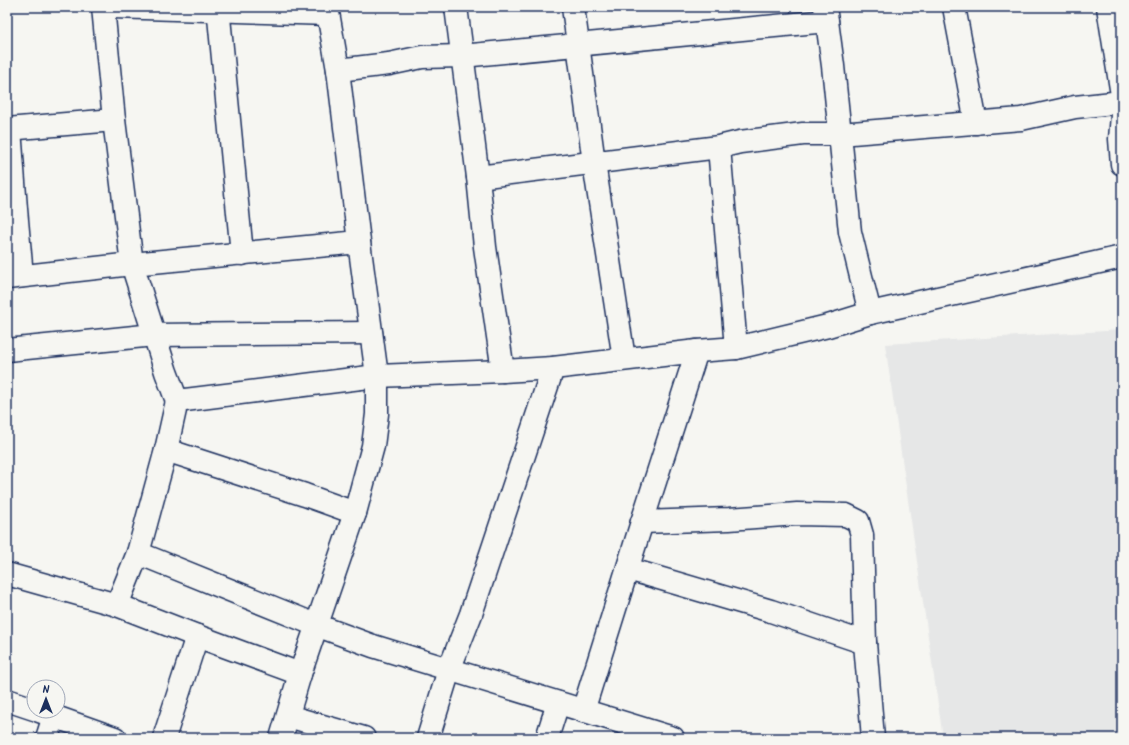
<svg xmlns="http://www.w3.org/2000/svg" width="1129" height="745" viewBox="0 0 1129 745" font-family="Kalam,sans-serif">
<rect width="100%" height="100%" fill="#f6f6f2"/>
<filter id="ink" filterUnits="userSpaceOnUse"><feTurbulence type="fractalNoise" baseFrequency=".025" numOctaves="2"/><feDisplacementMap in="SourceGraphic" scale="8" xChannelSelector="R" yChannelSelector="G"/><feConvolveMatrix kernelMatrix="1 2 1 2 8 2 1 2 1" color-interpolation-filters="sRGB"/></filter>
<g filter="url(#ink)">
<path fill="#e6e7e7" d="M 1122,330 L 1122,738 L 943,738 L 885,344 Z"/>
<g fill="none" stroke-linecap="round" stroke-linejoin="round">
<g stroke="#1b2f5e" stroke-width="25">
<g id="minor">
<path d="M 103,7 L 114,120 L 132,264 L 166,372 L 177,401"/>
<path d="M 113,7 L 328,14"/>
<path d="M 218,7 L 242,254"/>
<path d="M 456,7 L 478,177 L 485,247 L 503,371"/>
<path d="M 573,7 L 594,163 L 624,359"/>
<path d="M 954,7 L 976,123"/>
<path d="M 1108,7 L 1122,95"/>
<path d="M 827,21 L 833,66 L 850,232 L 870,313"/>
<path d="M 338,70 L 389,64 L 422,57 L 462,56 L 827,21 L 825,7"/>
<path d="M 1122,115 L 1120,139 L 1122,164"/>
<path d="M 7,129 L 114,120"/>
<path d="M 10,129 L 16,209 L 22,276"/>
<path d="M 719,147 L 736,348"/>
<path d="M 478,177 L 719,147 L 740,142 L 803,134 L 840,134 L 1021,119 L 1075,107 L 1122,102"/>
<path d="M 7,278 L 132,264 L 359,242"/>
<path d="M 7,350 L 154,335 L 371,333"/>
<path d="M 166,450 L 305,495 L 355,513"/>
<path d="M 642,522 L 729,519 L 797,514 L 846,515 L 858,521 L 862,535 L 865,643 L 873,738"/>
<path d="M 138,553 L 316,625 L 373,646 L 673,738"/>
<path d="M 628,569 L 771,611 L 865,643"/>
<path d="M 7,574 L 117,605 L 197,636 L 300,674"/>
<path d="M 117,605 L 138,553 L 166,450 L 177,401 L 377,376 L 503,371 L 553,368 L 697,351 L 736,348 L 828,326 L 870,313 L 1122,257"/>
<path d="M 7,700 L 34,709"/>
<path d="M 39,711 L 115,738"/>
<path d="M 583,711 L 642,522 L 697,351"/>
<path d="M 288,716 L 364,738"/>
<path d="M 47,738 L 54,716"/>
<path d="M 164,738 L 197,636"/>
<path d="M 281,738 L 300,674 L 355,513 L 373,446 L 377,414 L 377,376 L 359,242 L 338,70 L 327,7"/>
<path d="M 428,738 L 449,670 L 471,614 L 553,368"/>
<path d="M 547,738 L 558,703"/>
</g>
</g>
<use href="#minor" stroke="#f6f6f2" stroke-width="22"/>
</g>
</g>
<rect width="1129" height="745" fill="none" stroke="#f6f6f2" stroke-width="24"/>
<rect x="12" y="12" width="1105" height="721" fill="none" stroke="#1b2f5e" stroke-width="1.5" filter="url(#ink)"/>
<g transform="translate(46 699)"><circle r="19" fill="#f6f6f2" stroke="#9ea6b7"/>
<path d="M0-3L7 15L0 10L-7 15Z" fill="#1b2f5e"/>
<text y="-6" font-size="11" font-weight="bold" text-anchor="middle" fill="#1b2f5e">N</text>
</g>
</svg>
